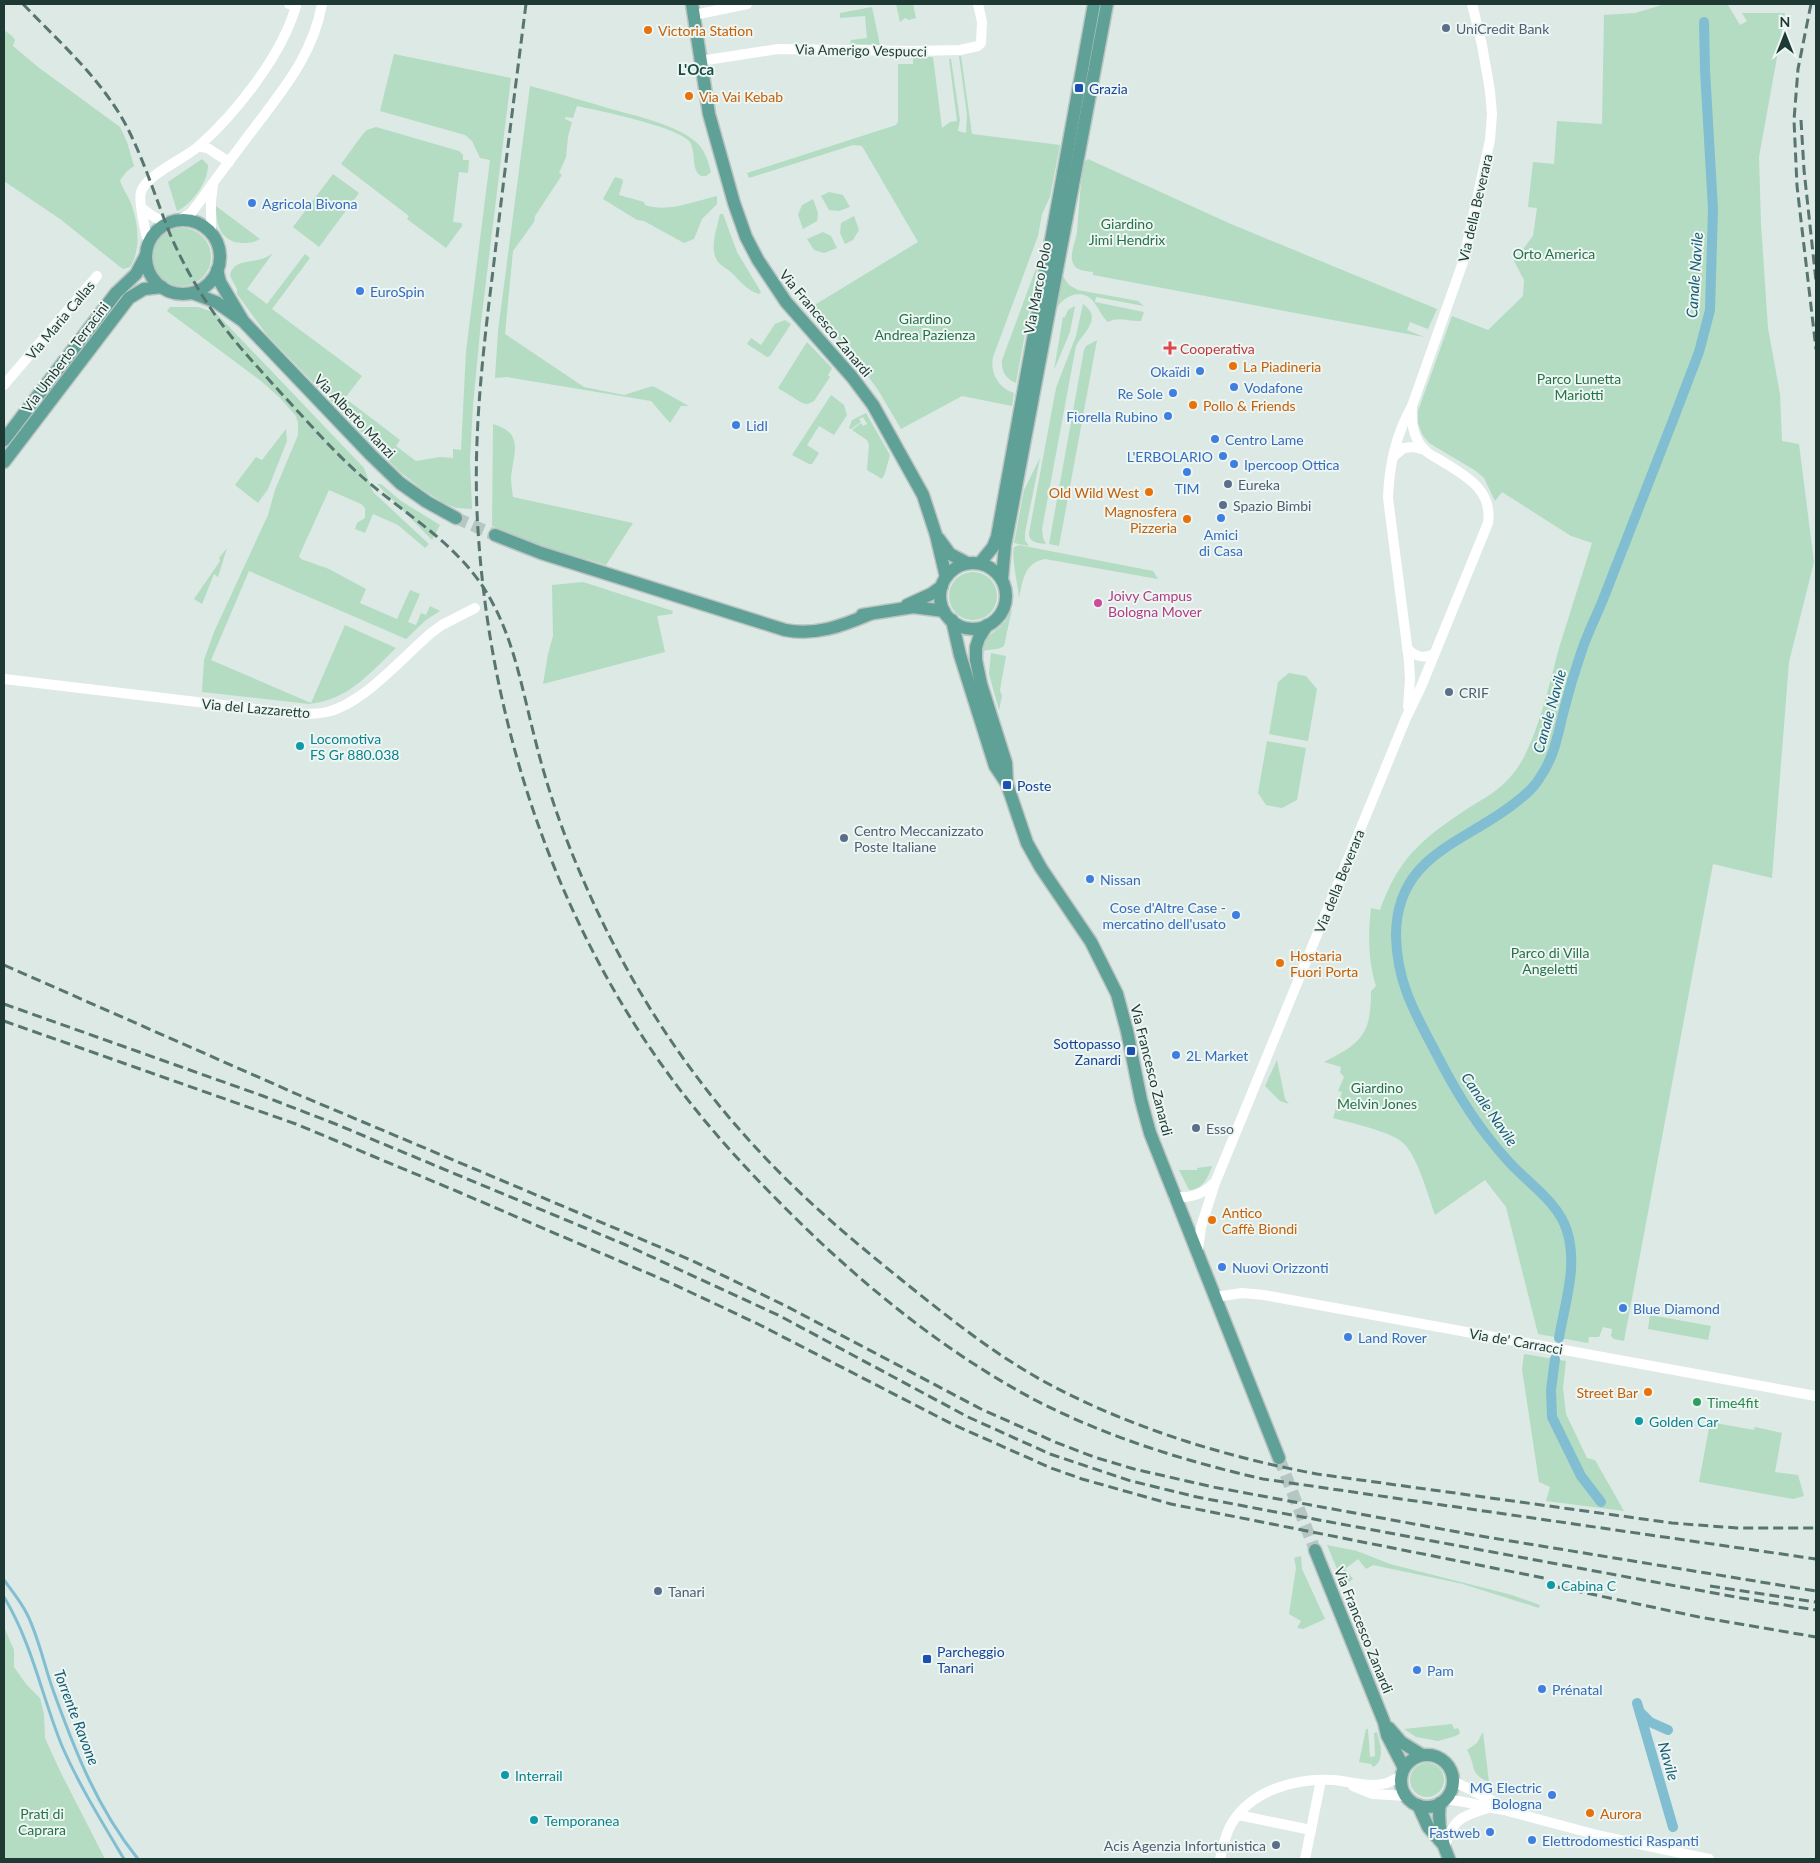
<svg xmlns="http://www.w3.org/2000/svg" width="1820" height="1863" viewBox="0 0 1820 1863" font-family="Lato,sans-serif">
<rect width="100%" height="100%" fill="#dce9e5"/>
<g fill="#b4dcc2">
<path d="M 896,4 L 913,4 L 916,18 L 909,20 L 905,18 L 900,22 Z"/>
<path d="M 1662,5 L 1728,5 L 1740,25 L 1747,21 L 1742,13 L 1785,13 L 1759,157 L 1761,224 L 1768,328 L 1780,394 L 1782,441 L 1799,444 L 1814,562 L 1789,662 L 1772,878 L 1713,864 L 1624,1341 L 1614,1339 L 1611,1336 L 1612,1329 L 1603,1327 L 1599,1337 L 1589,1337 L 1588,1343 L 1538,1334 L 1506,1207 L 1485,1180 L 1435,1215 C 1428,1196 1417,1154 1402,1142 C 1389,1131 1351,1123 1333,1118 L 1337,1105 L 1342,1102 L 1340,1098 L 1342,1092 L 1338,1091 L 1344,1077 L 1340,1072 L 1341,1067 L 1324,1062 C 1362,1043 1371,1034 1371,991 L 1376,986 C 1368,961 1368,935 1371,908 L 1380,910 C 1399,857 1422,839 1467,809 C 1483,799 1500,790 1512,775 C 1536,747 1549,685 1559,648 C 1570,613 1581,578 1592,543 L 1571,536 L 1502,492 L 1495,501 L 1484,478 L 1476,471 L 1429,443 L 1422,434 L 1418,423 L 1418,411 L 1452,316 L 1488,330 L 1523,296 L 1524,280 L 1514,261 L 1533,236 L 1537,208 L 1528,207 L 1533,162 L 1554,164 L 1557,121 L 1602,124 L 1604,15 L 1635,13 Z"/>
<path d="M 872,7 L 880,45 L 850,44 L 851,40 L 867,38 L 865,16 L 840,18 L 840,13 Z"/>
<path d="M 4,30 L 12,36 L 15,40 L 13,46 L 38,67 L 120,127 L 127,142 L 134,166 L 127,171 L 120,180 C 122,188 127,194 130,201 C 138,220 142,249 130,267 L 123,269 L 119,266 L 60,219 L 4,181 Z"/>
<path d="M 394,54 L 511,78 L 481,322 L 473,405 L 470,461 L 472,509 L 456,508 L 444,503 L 422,489 L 399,471 L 267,335 L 237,294 L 237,289 L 230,276 C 233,256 258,266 273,253 L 247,289 L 267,304 L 305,254 L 310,258 L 272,309 L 362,376 L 345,398 L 400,440 L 396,446 L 416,461 L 440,457 L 453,458 L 453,449 L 461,450 L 466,351 L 490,160 L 480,158 L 472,141 L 465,135 L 380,111 Z"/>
<path d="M 959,56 L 961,56 L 972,134 L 1060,145 L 1050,197 L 1042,214 L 1038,236 L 993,357 C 990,373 998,388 1014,393 L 1012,406 L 962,396 L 901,429 L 878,390 L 862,368 L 833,333 L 808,309 L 918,242 L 862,146 L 853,145 L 749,178 L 747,173 L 896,125 L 898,122 L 898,64 L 913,64 L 913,57 L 933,57 L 942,128 L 950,122 L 957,121 L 949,59 L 951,59 L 960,120 L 958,131 L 966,133 L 967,115 Z"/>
<path d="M 530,86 C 558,93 584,101 611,109 C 636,116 677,125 696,142 C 705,150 708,161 711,172 L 706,176 L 701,176 C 690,169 697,151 689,141 C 675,126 600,111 577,106 L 573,118 L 565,117 L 565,119 L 572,122 L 568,137 L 566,157 L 559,173 L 562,175 L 535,216 L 534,222 L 513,251 L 505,334 L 584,387 L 624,395 L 653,386 L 689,406 L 681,406 L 670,423 L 651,401 L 507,377 L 495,378 L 498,331 Z"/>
<path d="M 376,127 L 459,151 L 463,155 L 463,160 L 469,160 L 468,173 L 459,172 L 453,222 L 462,223 L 462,226 L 446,248 L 407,219 L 409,216 L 341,164 L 363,134 L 367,130 Z"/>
<path d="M 202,159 L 208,165 C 208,182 192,204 177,211 L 168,182 Z"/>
<path d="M 1088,159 L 1231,224 L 1437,309 L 1428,329 L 1410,322 L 1407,330 L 1424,337 L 1093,275 L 1093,272 C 1086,271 1076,271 1073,263 C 1069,255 1076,241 1077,232 C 1079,209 1080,186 1084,162 Z"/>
<path d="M 333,174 L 359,193 L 319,247 L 293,227 Z"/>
<path d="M 615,177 L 622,179 L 623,181 L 619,195 L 644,202 L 645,205 C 667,213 695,201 717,196 L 717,204 L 702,219 L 694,239 L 684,243 L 644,221 L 637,220 L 603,199 Z"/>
<path d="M 829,192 L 843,195 L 850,207 L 839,211 L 829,210 L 821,196 Z"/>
<path d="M 813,199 L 818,213 L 817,221 L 803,229 L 798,215 L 802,205 Z"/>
<path d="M 216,206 L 260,239 C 255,242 250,243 244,243 C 221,243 216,226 216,206 Z"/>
<path d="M 720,214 L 723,214 L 737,252 L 761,292 L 759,294 C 749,291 741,283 735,276 C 730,270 724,268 719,263 C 708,250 717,229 720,214 Z"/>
<path d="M 854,216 L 859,230 L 853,240 L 845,244 L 840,233 L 841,223 Z"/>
<circle cx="182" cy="257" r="29"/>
<path d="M 823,232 L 831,236 L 837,248 L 824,253 L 814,250 L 807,239 Z"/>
<path d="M 1038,263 L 1016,383 C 1006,379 1001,371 1002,360 Z"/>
<path d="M 1062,275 L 1069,285 L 1078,290 L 1138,301 L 1144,306 L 1096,297 L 1095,302 L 1144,312 L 1141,321 C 1130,322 1119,316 1108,322 C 1102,317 1099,309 1094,302 C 1082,287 1061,296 1055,312 L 1033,428 Z"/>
<path d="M 1083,304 C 1104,319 1082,333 1076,346 L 1042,529 L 1043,538 L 1046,544 C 1038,543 1029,543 1029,533 L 1056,388 L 1076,336 Z"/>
<path d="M 1075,306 L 1070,332 L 1054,370 L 1063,317 L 1065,317 L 1068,310 Z"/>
<path d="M 170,307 L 198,307 L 216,313 L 364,468 L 373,492 L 429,544 L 425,548 L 398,525 L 373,514 L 365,533 L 355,529 L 357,523 L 365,518 L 365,508 L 361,504 L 329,490 L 299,556 L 301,559 L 329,569 L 366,589 L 360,603 L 397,619 L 410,590 L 420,594 L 408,622 L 416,625 L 421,613 L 426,615 L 430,606 L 440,611 L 426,620 L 406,639 L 249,571 L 211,660 L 311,703 L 345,625 L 396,648 C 369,674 348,700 309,704 L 202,692 L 204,660 L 214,632 L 268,515 L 275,490 L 298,435 L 298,423 L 296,416 L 280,398 L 261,381 L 167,311 Z"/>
<path d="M 785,320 L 791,324 L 770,356 L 767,357 L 747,344 L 751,338 L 761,345 L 775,324 Z"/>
<path d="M 1097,340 L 1059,546 L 1049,544 L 1084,350 L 1086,346 Z"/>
<path d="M 807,342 L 832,368 L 828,375 L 830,377 L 814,401 L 808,404 L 802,403 L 778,388 Z"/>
<path d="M 831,395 L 844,405 L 847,415 L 834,435 L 819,426 L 807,445 L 819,453 L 812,464 L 809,464 L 792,455 Z"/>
<path d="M 866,413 L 890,455 L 885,473 L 882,479 L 867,470 L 869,445 L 867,440 L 852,430 L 861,423 L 863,426 L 867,424 L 863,417 L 859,419 L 861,422 L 851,429 L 849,428 L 852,420 Z"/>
<path d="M 493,424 C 524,433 514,452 511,477 C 511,483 512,490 513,497 L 633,523 L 606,565 L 538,545 L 492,526 Z"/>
<path d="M 286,429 L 287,441 L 268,489 L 258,503 L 235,485 L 256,457 L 262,460 Z"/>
<path d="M 1040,458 L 1025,533 L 1025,540 L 1029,546 L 1014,543 L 1024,490 Z"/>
<path d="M 377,484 L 381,484 L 401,501 L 440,525 L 432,540 Z"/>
<path d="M 1019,545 L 1153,571 L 1158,579 L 1045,559 C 1024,563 1023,580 1019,598 C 1018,584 1011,558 1014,547 Z"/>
<path d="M 227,548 L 218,577 L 214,574 L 202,604 L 194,599 L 220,561 L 219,558 Z"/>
<circle cx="973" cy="596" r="24"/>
<path d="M 583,582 L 673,611 L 672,614 L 657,616 L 665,652 L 543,684 L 548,654 L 553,636 L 552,585 Z"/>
<path d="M 1012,609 L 1004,646 C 998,651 989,648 982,652 C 985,635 990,636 1001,626 C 1006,621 1009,615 1012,609 Z"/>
<path d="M 991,653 L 1006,656 L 1000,690 L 1002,696 L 999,710 L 989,674 Z"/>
<path d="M 1289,673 L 1306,676 L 1317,689 L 1308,741 L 1269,734 L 1278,682 Z"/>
<path d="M 1267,741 L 1306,748 L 1297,800 L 1282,808 L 1266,805 L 1258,793 Z"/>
<path d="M 1277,1060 L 1285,1099 L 1289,1104 L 1280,1101 L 1265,1086 Z"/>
<path d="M 1212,1166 C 1208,1178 1203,1189 1189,1190 L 1179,1170 L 1197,1170 L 1197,1168 Z"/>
<path d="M 1650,1315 L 1711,1326 L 1708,1340 L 1648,1329 Z"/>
<path d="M 1524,1354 L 1566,1361 L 1563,1388 L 1566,1414 L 1587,1458 L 1595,1460 L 1624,1511 L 1546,1501 L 1550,1487 L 1539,1482 L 1522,1369 Z"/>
<path d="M 1710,1422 L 1754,1430 L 1755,1427 L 1782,1433 L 1775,1472 L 1798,1475 L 1804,1496 L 1793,1499 L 1699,1482 Z"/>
<path d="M 1327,1545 L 1357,1551 L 1390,1564 L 1512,1595 L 1540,1605 L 1539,1608 L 1463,1584 L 1373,1565 L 1366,1569 L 1358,1559 L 1345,1569 L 1353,1579 L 1344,1586 Z"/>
<path d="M 1301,1556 L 1302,1569 L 1325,1619 L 1303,1629 L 1297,1628 L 1301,1621 L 1289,1614 L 1296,1568 L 1294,1558 Z"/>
<path d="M 4,1627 L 14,1650 L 14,1667 L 26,1684 L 40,1698 L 44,1714 L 45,1738 L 60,1771 L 105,1859 L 4,1859 Z"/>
<path d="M 1452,1724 L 1454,1729 L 1458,1728 L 1460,1733 L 1456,1736 L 1438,1741 L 1416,1737 L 1404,1729 Z"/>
<path d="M 1366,1729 L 1368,1729 L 1370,1757 L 1375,1756 L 1374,1733 L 1377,1732 C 1380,1743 1386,1761 1373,1767 L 1371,1764 L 1359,1762 Z"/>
<path d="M 1483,1732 L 1489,1782 C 1468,1773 1477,1767 1467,1750 L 1477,1743 Z"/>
<circle cx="1427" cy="1780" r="17"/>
</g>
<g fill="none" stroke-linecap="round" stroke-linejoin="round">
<g stroke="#81bed2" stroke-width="3">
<path d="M 4,1580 C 12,1591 21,1602 27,1614 C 39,1638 44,1665 53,1690 C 75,1751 97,1808 138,1859"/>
<path d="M 4,1597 C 32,1643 42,1697 62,1746 C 79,1785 102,1822 124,1859"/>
</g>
<g stroke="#81bed2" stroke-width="10">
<path d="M 1559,1338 C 1565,1302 1578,1266 1567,1231 C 1559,1203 1528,1183 1509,1162 C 1478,1128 1457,1094 1436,1053 C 1415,1013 1397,983 1396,936 C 1396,855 1463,844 1515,803 C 1524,796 1533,789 1539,779 C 1555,756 1557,737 1564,710 C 1569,690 1575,670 1582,650 C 1588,632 1597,615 1604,597 C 1636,516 1668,434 1699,352 L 1710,310 L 1713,209 L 1705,70 L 1704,22"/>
<path d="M 1555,1359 L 1551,1390 L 1552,1417 L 1581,1476 L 1601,1502"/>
<path d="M 1637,1703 L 1673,1827"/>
<path d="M 1640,1712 L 1650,1722 L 1668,1730"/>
</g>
<g stroke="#b6c6c2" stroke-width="12" stroke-dasharray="12 6" stroke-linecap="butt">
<path d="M 456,518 L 495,535"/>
<path d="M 1279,1458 L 1315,1550"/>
</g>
<g stroke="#bcc4c2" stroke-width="15">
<g id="major">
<path d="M 692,4 L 709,114 L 734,203 L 746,237 L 758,260 L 786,302 L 852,377 L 873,405 L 923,495 L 936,535 L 946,577"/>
<circle cx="183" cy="257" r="37"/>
<path d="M 217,270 L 220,282 L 242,319"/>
<path d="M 192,293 L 216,302 L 243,321 L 371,455 L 400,483 L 427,502 L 456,518"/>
<path d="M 4,440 L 116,293 L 136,274 L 146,255"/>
<path d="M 4,462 L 129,298 L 144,289 L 162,287"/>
<path d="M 495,535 L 541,553 L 785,630 C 815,636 842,626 870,614"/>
<path d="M 939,539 L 950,554 L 967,563"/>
<path d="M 980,563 L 993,547 L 997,537 L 1094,4"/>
<circle cx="973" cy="596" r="33"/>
<path d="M 1002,579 L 1005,545 L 1107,4"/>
<path d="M 907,605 L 931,594 L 942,586"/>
<path d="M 862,615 L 913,607 L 944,611"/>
<path d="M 952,620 L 960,655 L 995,766 L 1007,784 L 1027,843 L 1041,868 L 1091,942 L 1117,994 L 1127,1031 L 1141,1100 L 1150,1133 L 1279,1458"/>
<path d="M 987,625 L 979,638 L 976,647 L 976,660 L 981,684 L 1006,763 L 1007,783"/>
<path d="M 1315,1550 L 1384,1722 L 1387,1735 L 1404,1768"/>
<path d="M 1389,1728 L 1401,1742 L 1422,1755"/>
<circle cx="1427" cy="1781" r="26"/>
<path d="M 1440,1803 C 1437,1824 1441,1841 1449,1859"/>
<path d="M 1418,1805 L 1428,1827 L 1442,1843"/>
</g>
</g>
<g stroke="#fff" stroke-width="10">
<path d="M 694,15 L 747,4"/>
<path d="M 700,61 L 778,49 L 913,51 L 960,50 L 978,46 L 981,43 L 982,22 L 978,4"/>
<path d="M 199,146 L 209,149 L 229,162"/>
<path d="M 143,209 C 152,216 159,221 170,223"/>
<path d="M 178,221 L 191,213 L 201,200 C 218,175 237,151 255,127 C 285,87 313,54 322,4"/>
<path d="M 211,233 L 211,201 L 213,185"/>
<path d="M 149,244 C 146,236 138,199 141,192 C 146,175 184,159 199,146 C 237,112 282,55 296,6 L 289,4"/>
<path d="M 4,385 L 97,276"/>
<path d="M 1393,457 L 1404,448 L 1413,447 L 1425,450"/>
<path d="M 1407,648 C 1415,657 1423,659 1434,654"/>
<path d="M 4,679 L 289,713 C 302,714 314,715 327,712 C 364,703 402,658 431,633 L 442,625 L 475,608"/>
<path d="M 1408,707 L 1410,680 L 1409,661 L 1388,498 C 1389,466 1396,434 1412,406 L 1463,262 L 1490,140 L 1492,114 L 1490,91 L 1482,45 L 1472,4"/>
<path d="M 1174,1197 C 1191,1198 1202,1195 1214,1183"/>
<path d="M 1198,1251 L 1201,1227 L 1215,1183 L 1406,718 L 1421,687 L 1488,523 C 1493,489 1464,475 1440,460 C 1435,457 1428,454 1424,449 C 1413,438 1411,421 1412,406"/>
<path d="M 1215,1297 L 1242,1293 L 1264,1295 L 1816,1396"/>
<path d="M 1453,1781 L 1495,1802 L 1504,1810"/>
<path d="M 1353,1786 L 1373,1794 L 1406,1796"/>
<path d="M 1445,1800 C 1465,1800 1483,1807 1504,1810 L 1601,1836 L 1709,1859"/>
<path d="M 1238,1815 L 1311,1830"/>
<path d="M 1444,1848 C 1455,1818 1458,1818 1488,1808"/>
<path d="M 1220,1859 C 1223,1847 1225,1834 1232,1823 C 1253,1789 1297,1778 1334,1780 C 1351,1782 1371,1788 1387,1783 C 1392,1781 1397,1778 1401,1776"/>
<path d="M 1305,1859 L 1321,1780"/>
</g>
<use href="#major" stroke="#5fa196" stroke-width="12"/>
<g stroke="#587570" stroke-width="3" stroke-dasharray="10 5" stroke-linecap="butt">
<path d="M 23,4 C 61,44 102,79 128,129 C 145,163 156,199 170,234 C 185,269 204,301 227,331 C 244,353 263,373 281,393 C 307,421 332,450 360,475 C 406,516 462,545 492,602 C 515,644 523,693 535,739 C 547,788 564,837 585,884 C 627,981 686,1073 758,1150 C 802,1198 852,1240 903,1281 C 949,1318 994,1354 1045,1382 C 1128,1427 1225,1457 1317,1474 L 1672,1523 L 1737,1528 L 1816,1528"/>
<path d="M 526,4 C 515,90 504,176 494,262 C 483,351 472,440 478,530 C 491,735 563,944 692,1105 C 731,1154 774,1198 819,1241 C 884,1302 956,1358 1035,1400 C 1107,1437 1184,1461 1263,1479 L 1816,1559"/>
<path d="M 1811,4 L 1798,69 L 1794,120 L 1797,186 L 1816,349"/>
<path d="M 1801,120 L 1804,170 L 1816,281"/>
<path d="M 296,747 L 304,746"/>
<path d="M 4,965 L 299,1095 L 693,1261 L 786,1306 L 981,1409 L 1055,1442 L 1094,1457 L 1134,1469 L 1213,1487 L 1474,1535 L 1816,1591"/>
<path d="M 4,1004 L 263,1096 L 333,1123 L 626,1245 L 780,1316 L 968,1417 L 1050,1454 L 1131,1481 L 1197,1497 L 1265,1510 L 1741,1598 L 1816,1610"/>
<path d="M 4,1021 L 296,1124 L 461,1193 L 673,1284 L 758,1324 L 952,1424 L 1051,1468 L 1082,1479 L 1171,1504 L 1544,1578"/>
<path d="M 1710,1586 L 1816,1602"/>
<path d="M 1558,1587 L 1699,1617 L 1816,1637"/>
</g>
</g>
<g fill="#5c6f8a" stroke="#edf6f2" stroke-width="2">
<circle cx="1446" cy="28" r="5"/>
<circle cx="1228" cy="484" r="5"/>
<circle cx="1223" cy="505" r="5"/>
<circle cx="1449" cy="692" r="5"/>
<circle cx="844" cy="838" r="5"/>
<circle cx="1196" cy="1128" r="5"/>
<circle cx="658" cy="1591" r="5"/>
<circle cx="1276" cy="1845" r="5"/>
</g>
<g fill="#e8710a" stroke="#edf6f2" stroke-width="2">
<circle cx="648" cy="30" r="5"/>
<circle cx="689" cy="96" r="5"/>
<circle cx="1233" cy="366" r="5"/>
<circle cx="1193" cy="405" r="5"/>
<circle cx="1149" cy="492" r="5"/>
<circle cx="1187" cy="519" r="5"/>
<circle cx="1280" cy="963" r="5"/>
<circle cx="1212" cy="1220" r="5"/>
<circle cx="1648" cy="1392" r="5"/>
<circle cx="1590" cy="1813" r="5"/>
</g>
<g fill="#1a4fb4" stroke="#edf6f2" stroke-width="2">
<rect x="1074" y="83" width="10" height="10" rx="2.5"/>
<rect x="1002" y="780" width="10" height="10" rx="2.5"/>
<rect x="1126" y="1046" width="10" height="10" rx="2.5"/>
<rect x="922" y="1654" width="10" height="10" rx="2.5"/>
</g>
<g fill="#3f7fe0" stroke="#edf6f2" stroke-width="2">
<circle cx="252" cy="203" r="5"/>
<circle cx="360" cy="291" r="5"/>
<circle cx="1200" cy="371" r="5"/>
<circle cx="1234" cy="387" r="5"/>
<circle cx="1173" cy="393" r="5"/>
<circle cx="1168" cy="416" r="5"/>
<circle cx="736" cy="425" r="5"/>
<circle cx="1215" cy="439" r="5"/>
<circle cx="1223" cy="456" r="5"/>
<circle cx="1234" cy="464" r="5"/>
<circle cx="1187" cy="472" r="5"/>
<circle cx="1221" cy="518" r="5"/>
<circle cx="1090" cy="879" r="5"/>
<circle cx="1236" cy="915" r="5"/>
<circle cx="1176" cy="1055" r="5"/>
<circle cx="1222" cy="1267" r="5"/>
<circle cx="1623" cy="1308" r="5"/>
<circle cx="1348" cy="1337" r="5"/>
<circle cx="1417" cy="1670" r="5"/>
<circle cx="1542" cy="1689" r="5"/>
<circle cx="1552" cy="1795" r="5"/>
<circle cx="1490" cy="1832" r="5"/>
<circle cx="1532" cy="1840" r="5"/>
</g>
<path fill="#e0444e" stroke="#edf6f2" stroke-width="2" d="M1167.5 340.5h5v5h5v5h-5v5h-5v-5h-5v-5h5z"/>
<circle fill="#d1479c" stroke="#edf6f2" stroke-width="2" cx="1098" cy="603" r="5"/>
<g fill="#0f9aa8" stroke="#edf6f2" stroke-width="2">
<circle cx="300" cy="746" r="5"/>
<circle cx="1639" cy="1421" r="5"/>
<circle cx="1551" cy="1585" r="5"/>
<circle cx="505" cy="1775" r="5"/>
<circle cx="534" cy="1820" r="5"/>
</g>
<circle fill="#2e9e5b" stroke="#edf6f2" stroke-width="2" cx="1697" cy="1402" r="5"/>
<g text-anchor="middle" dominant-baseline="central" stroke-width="4" stroke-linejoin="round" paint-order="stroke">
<g font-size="14" fill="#4e5e75" stroke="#edf6f2" text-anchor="start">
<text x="1456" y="28">UniCredit Bank</text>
<text x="1238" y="484">Eureka</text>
<text x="1233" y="505">Spazio Bimbi</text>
<text x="1459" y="692">CRIF</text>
<text x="854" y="830">Centro Meccanizzato<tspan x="854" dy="16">Poste Italiane</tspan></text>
<text x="1206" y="1128">Esso</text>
<text x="668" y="1591">Tanari</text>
<text x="1266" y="1845" text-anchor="end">Acis Agenzia Infortunistica</text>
</g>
<g font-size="14" fill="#c56008" stroke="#edf6f2" text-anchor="start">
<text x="658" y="30">Victoria Station</text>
<text x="699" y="96">Via Vai Kebab</text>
<text x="1243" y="366">La Piadineria</text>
<text x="1203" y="405">Pollo &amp; Friends</text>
<text x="1139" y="492" text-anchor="end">Old Wild West</text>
<text x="1177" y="511" text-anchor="end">Magnosfera<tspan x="1177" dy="16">Pizzeria</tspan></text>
<text x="1290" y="955">Hostaria<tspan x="1290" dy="16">Fuori Porta</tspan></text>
<text x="1222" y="1212">Antico<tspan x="1222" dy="16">Caffè Biondi</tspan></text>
<text x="1638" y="1392" text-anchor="end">Street Bar</text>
<text x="1600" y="1813">Aurora</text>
</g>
<g font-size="14" fill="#1e3934" stroke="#edf6f2">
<text transform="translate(861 50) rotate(1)">Via Amerigo Vespucci</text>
<text transform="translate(1475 208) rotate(-77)">Via della Beverara</text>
<text transform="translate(1037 288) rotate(-79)">Via Marco Polo</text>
<text transform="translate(60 320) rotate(-50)">Via Maria Callas</text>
<text transform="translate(826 323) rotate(50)">Via Francesco Zanardi</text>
<text transform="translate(65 357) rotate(-53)">Via Umberto Terracini</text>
<text transform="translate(355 416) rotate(46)">Via Alberto Manzi</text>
<text transform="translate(256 708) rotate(5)">Via del Lazzaretto</text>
<text transform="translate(1339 881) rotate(-68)">Via della Beverara</text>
<text transform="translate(1152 1070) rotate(76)">Via Francesco Zanardi</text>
<text transform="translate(1516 1341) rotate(10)">Via de' Carracci</text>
<text transform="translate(1364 1630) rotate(68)">Via Francesco Zanardi</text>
</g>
<g font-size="14" fill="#164399" stroke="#edf6f2" text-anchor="start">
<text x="1089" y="88">Grazia</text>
<text x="1017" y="785">Poste</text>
<text x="1121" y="1043" text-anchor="end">Sottopasso<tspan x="1121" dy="16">Zanardi</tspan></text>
<text x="937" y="1651">Parcheggio<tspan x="937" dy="16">Tanari</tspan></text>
</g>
<g font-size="14" fill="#366cbe" stroke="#edf6f2" text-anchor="start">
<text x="262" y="203">Agricola Bivona</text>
<text x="370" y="291">EuroSpin</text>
<text x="1190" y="371" text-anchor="end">Okaïdi</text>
<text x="1244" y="387">Vodafone</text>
<text x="1163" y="393" text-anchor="end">Re Sole</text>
<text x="1158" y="416" text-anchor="end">Fiorella Rubino</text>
<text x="746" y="425">Lidl</text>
<text x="1225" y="439">Centro Lame</text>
<text x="1213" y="456" text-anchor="end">L'ERBOLARIO</text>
<text x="1244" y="464">Ipercoop Ottica</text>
<text x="1187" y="488" text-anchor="middle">TIM</text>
<text x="1221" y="534" text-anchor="middle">Amici<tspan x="1221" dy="16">di Casa</tspan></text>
<text x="1100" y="879">Nissan</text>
<text x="1226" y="907" text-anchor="end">Cose d'Altre Case -<tspan x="1226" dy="16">mercatino dell'usato</tspan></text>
<text x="1186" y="1055">2L Market</text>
<text x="1232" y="1267">Nuovi Orizzonti</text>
<text x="1633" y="1308">Blue Diamond</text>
<text x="1358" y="1337">Land Rover</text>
<text x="1427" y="1670">Pam</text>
<text x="1552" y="1689">Prénatal</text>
<text x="1542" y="1787" text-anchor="end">MG Electric<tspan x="1542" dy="16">Bologna</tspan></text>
<text x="1480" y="1832" text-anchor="end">Fastweb</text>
<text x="1542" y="1840">Elettrodomestici Raspanti</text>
</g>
<g font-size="14" fill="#27714a" stroke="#edf6f2">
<text x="1127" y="223">Giardino<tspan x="1127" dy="16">Jimi Hendrix</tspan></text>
<text x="1554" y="253">Orto America</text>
<text x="925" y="318">Giardino<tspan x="925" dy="16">Andrea Pazienza</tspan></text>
<text x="1579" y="378">Parco Lunetta<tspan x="1579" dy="16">Mariotti</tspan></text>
<text x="1550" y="952">Parco di Villa<tspan x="1550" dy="16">Angeletti</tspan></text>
<text x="1377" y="1087">Giardino<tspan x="1377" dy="16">Melvin Jones</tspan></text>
<text x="42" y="1813">Prati di<tspan x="42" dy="16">Caprara</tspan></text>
</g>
<g font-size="14" fill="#be3a42" stroke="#edf6f2" text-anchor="start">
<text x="1180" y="348">Cooperativa</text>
</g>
<g font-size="14" fill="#b23c85" stroke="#edf6f2" text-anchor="start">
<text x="1108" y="595">Joivy Campus<tspan x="1108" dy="16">Bologna Mover</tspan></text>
</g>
<g font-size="14" fill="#0d838f" stroke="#edf6f2" text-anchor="start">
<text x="310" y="738">Locomotiva<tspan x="310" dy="16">FS Gr 880.038</tspan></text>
<text x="1649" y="1421">Golden Car</text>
<text x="1561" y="1585">Cabina C</text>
<text x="515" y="1775">Interrail</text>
<text x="544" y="1820">Temporanea</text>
</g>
<g font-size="14" fill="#27864d" stroke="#edf6f2" text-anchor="start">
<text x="1707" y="1402">Time4fit</text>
</g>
<g font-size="15" font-weight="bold" fill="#194b44" stroke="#edf6f2">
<text x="696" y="69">L'Oca</text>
</g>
<g font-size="15" font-style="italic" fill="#175d76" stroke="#edf6f2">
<text transform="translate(1694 275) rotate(-86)">Canale Navile</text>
<text transform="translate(1549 711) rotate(-74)">Canale Navile</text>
<text transform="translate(1490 1109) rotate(55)">Canale Navile</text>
<text transform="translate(77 1717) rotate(69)">Torrente Ravone</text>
<text transform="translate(1669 1761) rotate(74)">Navile</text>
</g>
</g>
<rect width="1820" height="1863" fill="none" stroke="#1e3934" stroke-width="10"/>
<g transform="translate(1785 35)" stroke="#edf6f2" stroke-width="4" paint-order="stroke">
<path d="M0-4L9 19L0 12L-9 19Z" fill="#1e3934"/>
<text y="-8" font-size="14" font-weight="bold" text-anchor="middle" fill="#1e3934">N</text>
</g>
</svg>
